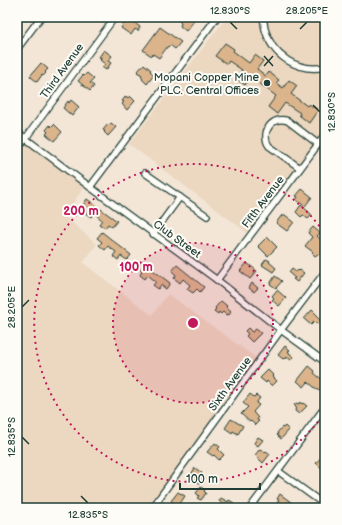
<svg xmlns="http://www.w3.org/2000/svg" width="342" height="525" viewBox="0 0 342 525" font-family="'Balsamiq Sans',sans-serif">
<rect width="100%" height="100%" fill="#f3e6d7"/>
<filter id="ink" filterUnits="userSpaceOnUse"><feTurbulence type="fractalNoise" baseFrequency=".025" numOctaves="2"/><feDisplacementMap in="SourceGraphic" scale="8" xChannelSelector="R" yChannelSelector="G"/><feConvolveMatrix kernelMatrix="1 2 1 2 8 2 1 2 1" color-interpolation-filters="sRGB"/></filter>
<g filter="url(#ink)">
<g fill="#ecd7c0">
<path d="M 227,17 L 316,17 L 325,23 L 325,132 L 249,234 L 129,144 Z"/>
<path d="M 17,135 L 85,186 L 64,216 L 97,244 L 83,263 L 152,315 L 168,294 L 259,360 L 151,508 L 17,508 Z"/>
</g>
<g fill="#dbb48c" stroke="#1f3d34">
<path d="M 180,17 L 188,17 L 194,21 L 186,31 L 180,26 L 181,23 L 178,20 Z"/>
<path d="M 126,20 L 130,22 L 131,20 L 140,27 L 138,31 L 135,29 L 131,35 L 121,28 Z"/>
<path d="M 160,27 L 181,42 L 175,49 L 170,45 L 169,47 L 168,46 L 159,58 L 153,54 L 152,56 L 151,55 L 150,55 L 143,50 Z"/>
<path d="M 225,43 L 234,49 L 233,51 L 249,63 L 255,55 L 263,61 L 257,69 L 266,76 L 269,72 L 279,80 L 276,83 L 283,88 L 289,80 L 297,86 L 291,94 L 307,106 L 309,104 L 318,110 L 309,123 L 299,115 L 300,113 L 285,103 L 277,114 L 268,107 L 276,96 L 251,77 L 245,85 L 235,78 L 242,70 L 229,61 L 227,64 L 215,56 Z"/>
<path d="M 104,50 L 112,56 L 108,61 L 111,63 L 106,70 L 102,67 L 105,64 L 100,60 L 102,58 L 99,57 Z"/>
<path d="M 41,63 L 48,69 L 45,72 L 46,73 L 43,76 L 42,75 L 37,82 L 30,76 Z"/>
<path d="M 144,64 L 151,70 L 150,71 L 154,75 L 147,84 L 142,79 L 143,78 L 141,77 L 142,75 L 137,72 Z"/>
<path d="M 87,73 L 94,79 L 90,83 L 94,86 L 90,91 L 78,81 L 83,75 L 84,76 Z"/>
<path d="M 126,96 L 128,98 L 130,96 L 135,101 L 127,110 L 122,104 L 124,102 L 122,101 Z"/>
<path d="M 71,100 L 79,107 L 72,116 L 63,108 L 68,101 L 69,103 Z"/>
<path d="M 111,123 L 116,127 L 108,136 L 104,132 L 105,131 L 103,130 L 108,124 L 109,125 Z"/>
<path d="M 54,124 L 62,132 L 54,141 L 46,134 L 48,132 L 46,130 L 50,125 L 51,127 Z"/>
<path d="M 302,189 L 312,197 L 305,206 L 296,200 L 298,197 L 296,196 Z"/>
<path d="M 87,199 L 117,221 L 112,227 L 108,224 L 105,228 L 99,224 L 102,220 L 94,213 L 91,217 L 85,213 L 88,209 L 83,205 Z"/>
<path d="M 301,205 L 312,215 L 308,219 L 303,215 L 301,217 L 296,212 Z"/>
<path d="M 282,215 L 283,217 L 285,215 L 294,222 L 287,231 L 276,223 Z"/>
<path d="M 313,227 L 320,233 L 317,236 L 325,243 L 325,248 L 319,255 L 318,254 L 315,256 L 312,253 L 313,252 L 305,246 L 312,237 L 308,233 Z"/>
<path d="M 102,232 L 131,255 L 127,260 L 121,256 L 118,260 L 113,256 L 116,252 L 108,246 L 105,250 L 99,245 L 102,242 L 97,238 Z"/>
<path d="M 267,237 L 277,247 L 268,256 L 258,246 Z"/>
<path d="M 266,259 L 270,261 L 269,262 L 276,268 L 273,272 L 262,265 Z"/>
<path d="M 141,261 L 170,283 L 166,289 L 161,285 L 158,289 L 153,285 L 156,282 L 148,275 L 145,279 L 140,275 L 142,271 L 137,267 Z"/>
<path d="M 247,263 L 257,271 L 250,279 L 240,271 Z"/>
<path d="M 177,265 L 204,287 L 200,292 L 197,289 L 193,293 L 187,289 L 190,285 L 183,279 L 180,283 L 174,278 L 176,275 L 172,271 Z"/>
<path d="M 292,269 L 296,272 L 298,270 L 299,271 L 300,270 L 304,273 L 297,282 L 293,279 L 295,278 L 289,273 Z"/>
<path d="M 275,276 L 282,281 L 276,288 L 270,284 Z"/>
<path d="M 252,283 L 258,288 L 254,292 L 249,288 Z"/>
<path d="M 277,290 L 286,298 L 279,306 L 272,300 L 274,298 L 272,296 Z"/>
<path d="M 221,301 L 227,306 L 226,307 L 231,312 L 229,315 L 227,314 L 226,315 L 223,312 L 221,314 L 219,312 L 218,314 L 214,311 L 216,309 L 215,308 Z"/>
<path d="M 312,310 L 317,315 L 316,316 L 321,321 L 318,324 L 314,322 L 311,325 L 304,319 Z"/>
<path d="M 248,328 L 252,332 L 256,329 L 261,333 L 252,342 L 246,336 L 248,334 L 245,331 Z"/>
<path d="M 285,346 L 290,350 L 288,351 L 289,352 L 289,353 L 294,357 L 291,360 L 287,357 L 286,359 L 284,358 L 283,359 L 278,355 Z"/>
<path d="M 309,366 L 315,371 L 314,373 L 325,382 L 325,383 L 319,391 L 308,382 L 304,387 L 297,381 Z"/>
<path d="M 268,370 L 274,376 L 273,377 L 277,381 L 272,386 L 267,381 L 266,383 L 260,378 Z"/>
<path d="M 250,394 L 254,397 L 256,395 L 260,398 L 256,403 L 259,405 L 253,412 L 258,418 L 257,420 L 259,421 L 255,425 L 251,421 L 250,422 L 241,414 L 248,407 L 243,403 Z"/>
<path d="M 300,402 L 302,404 L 303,403 L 307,406 L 299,414 L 295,411 L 296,407 L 294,405 L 297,403 L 299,404 Z"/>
<path d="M 231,419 L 243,426 L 238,434 L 233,431 L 232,433 L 225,428 Z"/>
<path d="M 285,426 L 289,430 L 281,439 L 277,435 L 278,434 L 277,433 L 282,427 L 283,428 Z"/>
<path d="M 258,437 L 263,440 L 258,446 L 254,443 Z"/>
<path d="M 215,443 L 220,447 L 218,449 L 224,455 L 219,460 L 214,455 L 213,456 L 207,452 Z"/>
<path d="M 260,449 L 265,452 L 266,451 L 270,454 L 263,463 L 255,455 Z"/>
<path d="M 325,453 L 325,471 L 316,463 Z"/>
<path d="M 195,468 L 202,473 L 201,475 L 205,478 L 200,484 L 190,476 Z"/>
<path d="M 201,487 L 205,490 L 204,491 L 206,493 L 201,500 L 197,498 L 199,496 L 196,493 Z"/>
<path d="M 178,492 L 185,496 L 179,505 L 178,504 L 177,505 L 171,501 Z"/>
<path d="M 280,494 L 292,503 L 289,508 L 286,508 L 283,506 L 282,508 L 278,508 L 275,506 L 279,500 L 277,499 Z"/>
<path d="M 221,498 L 228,502 L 229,500 L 234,503 L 230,508 L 222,508 L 224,505 L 219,501 Z"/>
</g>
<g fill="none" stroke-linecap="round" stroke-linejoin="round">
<g stroke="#1f3d34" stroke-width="8">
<g id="minor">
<path d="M 263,17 C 264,21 264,25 265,29 C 272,56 298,73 325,67"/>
<path d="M 17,49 L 41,17"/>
<path d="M 17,132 L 90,187 L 217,280 L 281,330 L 325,362"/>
<path d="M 17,150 L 115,17"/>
<path d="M 300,168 L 269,146 C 260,133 272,115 288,121 L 318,144"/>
<path d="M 145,173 L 207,216"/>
<path d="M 90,187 L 217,17"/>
<path d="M 153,234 L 180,197"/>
<path d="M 217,280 L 325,135"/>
<path d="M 278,471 L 325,505"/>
<path d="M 152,508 L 281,330 L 325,272"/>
<path d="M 250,508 L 325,407"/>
</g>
</g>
<use href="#minor" stroke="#fdfcf7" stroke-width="5.5"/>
</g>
</g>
<path fill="none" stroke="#1f3d34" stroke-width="1.5" d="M 230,22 L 237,29M 300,29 L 307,22M 264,56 L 273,66M 264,66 L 273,56M 313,105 L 320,112M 22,307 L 29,300M 22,437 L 29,444M 81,496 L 88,503"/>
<circle cx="193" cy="323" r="80" fill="#c2185b" fill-opacity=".12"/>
<g fill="none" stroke="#c2185b" stroke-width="2" stroke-dasharray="2 4">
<circle cx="193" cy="323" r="80"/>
<path d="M325 412A159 159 0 1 1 325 234"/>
</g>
<circle fill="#1f3d34" stroke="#fdfcf7" stroke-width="1.5" cx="267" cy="83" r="4"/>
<g text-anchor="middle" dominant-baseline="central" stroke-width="4" stroke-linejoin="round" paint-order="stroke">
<g font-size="11" fill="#1f3d34" stroke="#fdfcf7">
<text transform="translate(62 71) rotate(-54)">Third Avenue</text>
<text transform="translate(263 202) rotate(-53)">Fifth Avenue</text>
<text transform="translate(177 239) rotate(36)">Club Street</text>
<text transform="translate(230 384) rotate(-54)">Sixth Avenue</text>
</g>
<g font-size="11" fill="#1f3d34" stroke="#fdfcf7" text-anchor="end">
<text x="259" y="77">Mopani Copper Mine<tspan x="259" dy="13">PLC. Central Offices</tspan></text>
</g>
</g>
<circle cx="193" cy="323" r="6" fill="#c2185b" stroke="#fdfcf7" stroke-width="2"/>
<g font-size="12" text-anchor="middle" font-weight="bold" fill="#c2185b" stroke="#fdfcf7" stroke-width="4" stroke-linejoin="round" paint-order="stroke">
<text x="81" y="215">200 m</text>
<text x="136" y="271">100 m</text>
</g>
<rect width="342" height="525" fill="none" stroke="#fdfcf7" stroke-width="44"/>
<path d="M180 483v6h80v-6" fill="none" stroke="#1f3d34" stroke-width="2"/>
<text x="186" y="483" font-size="12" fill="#1f3d34" stroke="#fdfcf7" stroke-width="3" paint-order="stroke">100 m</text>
<rect x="22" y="22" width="298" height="481" fill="none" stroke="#1f3d34" stroke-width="1.5"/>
<g font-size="10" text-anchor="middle" fill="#1f3d34">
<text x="230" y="14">12.830°S</text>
<text x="307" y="14">28.205°E</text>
<text transform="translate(331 112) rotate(-90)" y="4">12.830°S</text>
<text transform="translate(11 307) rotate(-90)" y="4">28.205°E</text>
<text transform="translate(11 437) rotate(-90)" y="4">12.835°S</text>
<text x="88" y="518">12.835°S</text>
</g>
</svg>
